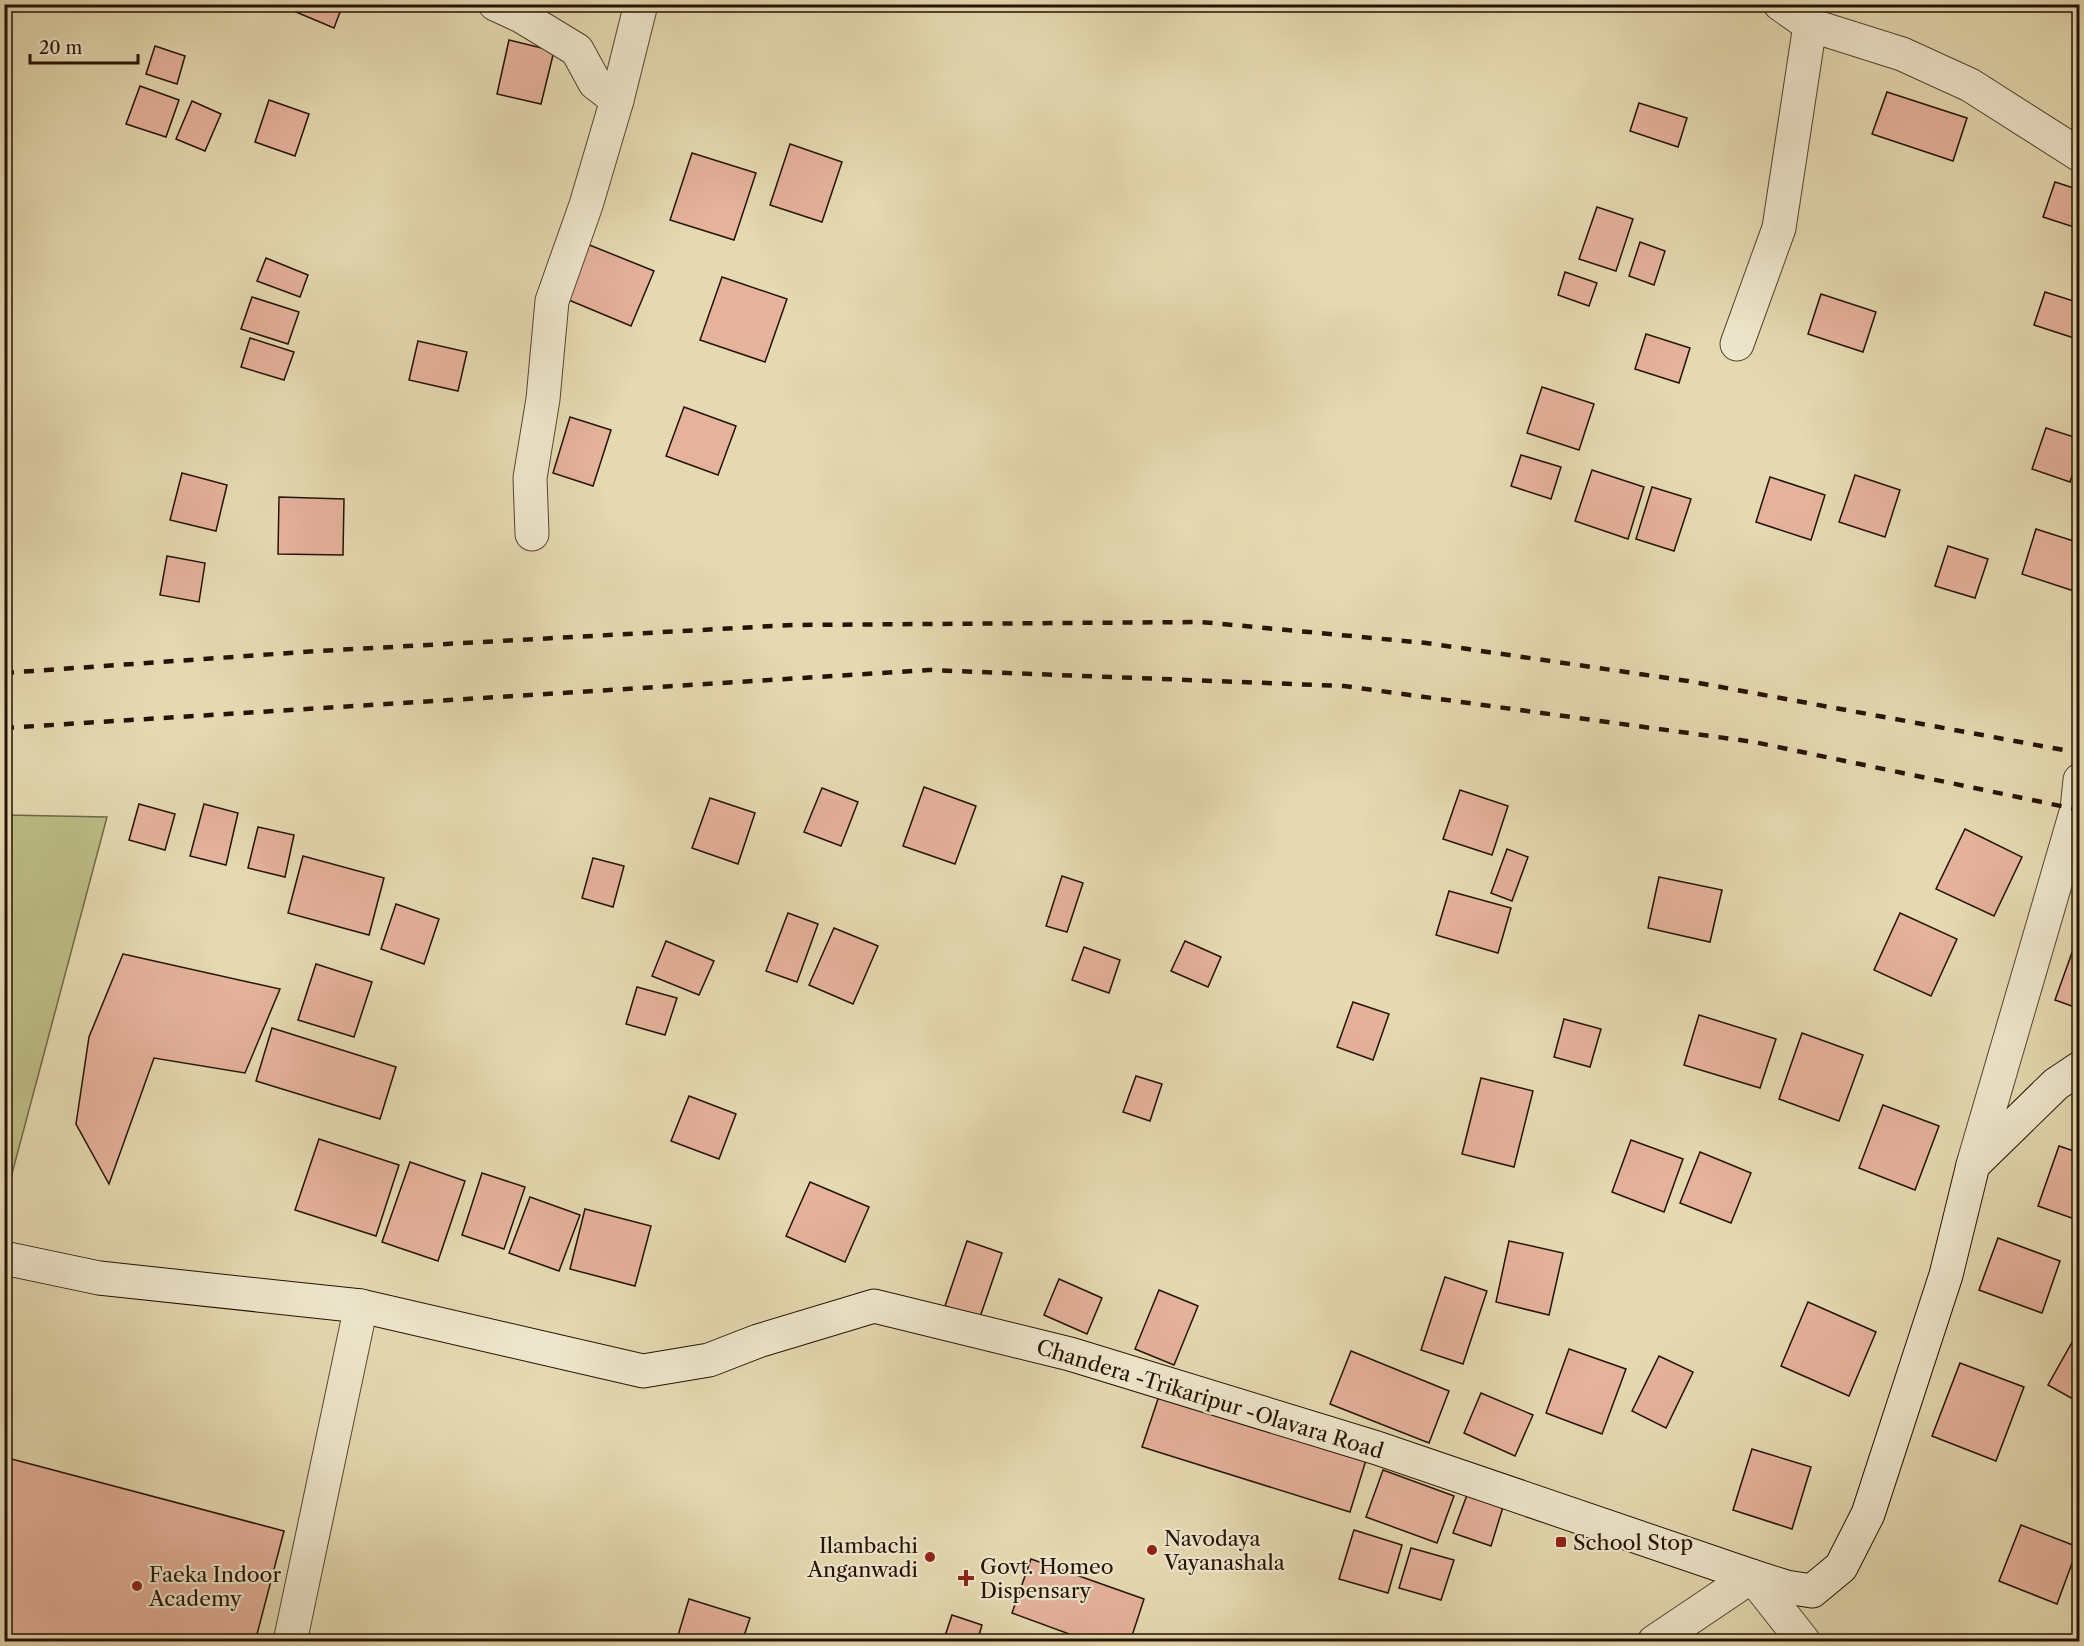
<svg xmlns="http://www.w3.org/2000/svg" width="2084" height="1646" viewBox="0 0 2084 1646" font-family="'Libre Caslon Text',serif">
<rect width="100%" height="100%" fill="#e5d9b1"/>
<filter id="stains"><feTurbulence type="fractalNoise" baseFrequency=".00333" numOctaves="4"/><feColorMatrix values="0 0 0 0 .2 0 0 0 0 .09 0 0 0 0 .02 0 0 0 .5 -.17"/></filter>
<radialGradient id="worn" r=".72"><stop offset=".6" stop-color="#630" stop-opacity="0"/><stop offset="1" stop-color="#630" stop-opacity=".3"/></radialGradient>
<path fill="#bdbd86" stroke="#716844" stroke-width="1.5" d="M 5,815 L 107,817 L 9,1185 L 4,1184 Z"/>
<g fill="#e5b29c" stroke="#251301" stroke-width="1.5">
<path d="M 277,4 L 343,4 L 334,28 Z"/>
<path d="M 509,40 L 554,51 L 541,104 L 497,94 Z"/>
<path d="M 155,46 L 185,56 L 177,84 L 146,74 Z"/>
<path d="M 140,86 L 179,100 L 166,137 L 126,124 Z"/>
<path d="M 1887,92 L 1967,118 L 1953,161 L 1872,134 Z"/>
<path d="M 269,100 L 309,114 L 295,156 L 255,142 Z"/>
<path d="M 192,101 L 221,114 L 205,151 L 176,139 Z"/>
<path d="M 1639,103 L 1687,118 L 1678,147 L 1630,131 Z"/>
<path d="M 790,144 L 842,162 L 822,222 L 770,205 Z"/>
<path d="M 692,153 L 756,173 L 734,240 L 670,220 Z"/>
<path d="M 2055,182 L 2080,190 L 2080,229 L 2043,217 Z"/>
<path d="M 1597,207 L 1633,219 L 1616,271 L 1579,259 Z"/>
<path d="M 1640,242 L 1665,251 L 1654,285 L 1629,276 Z"/>
<path d="M 587,244 L 654,271 L 631,326 L 564,298 Z"/>
<path d="M 266,258 L 308,275 L 300,297 L 257,281 Z"/>
<path d="M 1565,272 L 1597,283 L 1589,306 L 1558,295 Z"/>
<path d="M 722,277 L 787,299 L 765,362 L 700,340 Z"/>
<path d="M 2045,292 L 2080,303 L 2080,320 L 2074,338 L 2034,325 Z"/>
<path d="M 1821,294 L 1876,312 L 1863,352 L 1808,334 Z"/>
<path d="M 252,297 L 299,312 L 288,344 L 241,329 Z"/>
<path d="M 1646,334 L 1690,348 L 1679,383 L 1635,369 Z"/>
<path d="M 250,338 L 294,352 L 284,380 L 241,367 Z"/>
<path d="M 418,341 L 467,352 L 458,391 L 409,380 Z"/>
<path d="M 1542,387 L 1594,404 L 1579,450 L 1527,433 Z"/>
<path d="M 684,407 L 736,426 L 718,475 L 666,456 Z"/>
<path d="M 570,417 L 611,430 L 593,486 L 553,473 Z"/>
<path d="M 2046,428 L 2080,439 L 2080,454 L 2070,482 L 2032,469 Z"/>
<path d="M 1521,455 L 1561,467 L 1551,499 L 1511,486 Z"/>
<path d="M 1592,470 L 1644,487 L 1628,539 L 1575,521 Z"/>
<path d="M 182,473 L 227,485 L 216,531 L 170,520 Z"/>
<path d="M 1855,475 L 1900,490 L 1885,537 L 1839,522 Z"/>
<path d="M 1770,477 L 1825,495 L 1811,540 L 1756,522 Z"/>
<path d="M 1652,487 L 1691,499 L 1674,551 L 1636,539 Z"/>
<path d="M 279,497 L 344,499 L 343,555 L 278,554 Z"/>
<path d="M 2036,529 L 2080,543 L 2080,586 L 2077,592 L 2022,574 Z"/>
<path d="M 1948,546 L 1988,559 L 1975,598 L 1935,586 Z"/>
<path d="M 167,556 L 205,563 L 199,602 L 160,595 Z"/>
<path d="M 924,787 L 976,806 L 955,864 L 903,846 Z"/>
<path d="M 822,788 L 858,802 L 841,846 L 804,832 Z"/>
<path d="M 1460,790 L 1508,806 L 1492,855 L 1443,839 Z"/>
<path d="M 710,798 L 755,813 L 738,864 L 692,848 Z"/>
<path d="M 139,804 L 175,814 L 165,850 L 129,840 Z"/>
<path d="M 204,804 L 238,813 L 226,865 L 190,856 Z"/>
<path d="M 258,827 L 294,835 L 285,877 L 248,868 Z"/>
<path d="M 1965,829 L 2022,857 L 1994,916 L 1936,889 Z"/>
<path d="M 1507,849 L 1528,857 L 1512,901 L 1491,893 Z"/>
<path d="M 303,856 L 384,878 L 369,935 L 288,913 Z"/>
<path d="M 593,858 L 624,866 L 613,907 L 582,898 Z"/>
<path d="M 1062,876 L 1083,883 L 1067,932 L 1046,926 Z"/>
<path d="M 1659,877 L 1722,890 L 1710,942 L 1648,928 Z"/>
<path d="M 1449,891 L 1511,908 L 1498,953 L 1436,935 Z"/>
<path d="M 396,904 L 439,919 L 424,964 L 381,949 Z"/>
<path d="M 788,913 L 818,924 L 797,982 L 766,971 Z"/>
<path d="M 1900,913 L 1957,939 L 1931,996 L 1874,970 Z"/>
<path d="M 834,928 L 878,946 L 853,1004 L 809,985 Z"/>
<path d="M 666,941 L 714,961 L 699,995 L 652,976 Z"/>
<path d="M 1185,941 L 1221,957 L 1208,987 L 1171,971 Z"/>
<path d="M 1084,947 L 1120,960 L 1109,993 L 1072,980 Z"/>
<path d="M 2074,947 L 2080,949 L 2080,1009 L 2055,1000 Z"/>
<path d="M 123,954 L 280,989 L 245,1073 L 154,1058 L 109,1184 L 76,1124 L 89,1037 Z"/>
<path d="M 316,964 L 372,982 L 354,1037 L 298,1020 Z"/>
<path d="M 637,987 L 677,998 L 665,1035 L 626,1024 Z"/>
<path d="M 1353,1002 L 1389,1014 L 1373,1060 L 1337,1047 Z"/>
<path d="M 1699,1015 L 1776,1039 L 1760,1088 L 1684,1065 Z"/>
<path d="M 1564,1019 L 1601,1029 L 1590,1067 L 1554,1057 Z"/>
<path d="M 272,1028 L 396,1067 L 380,1119 L 256,1081 Z"/>
<path d="M 1802,1033 L 1863,1055 L 1839,1121 L 1779,1099 Z"/>
<path d="M 1136,1076 L 1162,1084 L 1150,1121 L 1123,1112 Z"/>
<path d="M 1481,1078 L 1533,1091 L 1514,1167 L 1462,1154 Z"/>
<path d="M 689,1096 L 736,1114 L 719,1159 L 671,1141 Z"/>
<path d="M 1883,1105 L 1939,1126 L 1915,1190 L 1859,1168 Z"/>
<path d="M 319,1139 L 399,1165 L 376,1236 L 295,1210 Z"/>
<path d="M 1631,1140 L 1683,1159 L 1664,1212 L 1612,1192 Z"/>
<path d="M 2059,1146 L 2080,1153 L 2080,1221 L 2038,1206 Z"/>
<path d="M 1700,1152 L 1751,1173 L 1731,1223 L 1680,1203 Z"/>
<path d="M 410,1162 L 465,1181 L 438,1261 L 382,1242 Z"/>
<path d="M 482,1173 L 525,1187 L 504,1249 L 462,1235 Z"/>
<path d="M 810,1182 L 869,1207 L 845,1262 L 786,1236 Z"/>
<path d="M 530,1197 L 580,1215 L 559,1271 L 509,1253 Z"/>
<path d="M 585,1209 L 651,1226 L 635,1286 L 570,1269 Z"/>
<path d="M 1998,1238 L 2060,1261 L 2042,1313 L 1979,1290 Z"/>
<path d="M 967,1241 L 1002,1253 L 980,1317 L 945,1306 Z"/>
<path d="M 1509,1241 L 1563,1253 L 1549,1315 L 1496,1302 Z"/>
<path d="M 1445,1277 L 1487,1291 L 1463,1364 L 1421,1350 Z"/>
<path d="M 1059,1279 L 1102,1298 L 1087,1334 L 1044,1315 Z"/>
<path d="M 1159,1290 L 1198,1306 L 1174,1365 L 1135,1349 Z"/>
<path d="M 1808,1302 L 1876,1332 L 1849,1396 L 1781,1366 Z"/>
<path d="M 2079,1330 L 2080,1330 L 2080,1403 L 2048,1385 Z"/>
<path d="M 1569,1349 L 1626,1369 L 1602,1434 L 1546,1413 Z"/>
<path d="M 1351,1351 L 1449,1391 L 1429,1443 L 1330,1404 Z"/>
<path d="M 1659,1356 L 1693,1372 L 1666,1428 L 1632,1411 Z"/>
<path d="M 1960,1363 L 2024,1387 L 1996,1461 L 1932,1436 Z"/>
<path d="M 1481,1393 L 1533,1415 L 1515,1456 L 1464,1433 Z"/>
<path d="M 1159,1396 L 1366,1460 L 1350,1512 L 1142,1447 Z"/>
<path d="M 1752,1449 L 1811,1467 L 1792,1529 L 1733,1510 Z"/>
<path d="M 4,1457 L 284,1531 L 255,1642 L 4,1642 Z"/>
<path d="M 1383,1470 L 1454,1496 L 1437,1543 L 1366,1517 Z"/>
<path d="M 1467,1495 L 1503,1507 L 1491,1546 L 1453,1533 Z"/>
<path d="M 2021,1525 L 2078,1547 L 2057,1604 L 1999,1581 Z"/>
<path d="M 1354,1530 L 1402,1545 L 1388,1593 L 1339,1579 Z"/>
<path d="M 1411,1548 L 1454,1560 L 1441,1600 L 1399,1588 Z"/>
<path d="M 1031,1559 L 1144,1599 L 1130,1642 L 1091,1642 L 1012,1613 Z"/>
<path d="M 689,1599 L 750,1618 L 742,1642 L 676,1642 Z"/>
<path d="M 952,1615 L 982,1625 L 977,1642 L 943,1642 Z"/>
</g>
<g fill="none" stroke-linecap="round" stroke-linejoin="round">
<g stroke="#55442d" stroke-width="35">
<g id="street">
<path d="M 495,4 L 521,16 L 577,50 L 595,83 L 617,100 L 586,205 L 552,301 L 543,399 L 530,478 L 532,534"/>
<path d="M 1780,4 L 1810,25 L 1902,54 L 1970,85 L 2080,155"/>
<path d="M 617,100 L 641,4"/>
<path d="M 1737,344 L 1779,228 L 1810,25"/>
<path d="M 1973,1165 L 2077,809 L 2080,780"/>
<path d="M 290,1642 L 361,1306"/>
<path d="M 1654,1642 L 1752,1576 L 1804,1642"/>
</g>
</g>
<g stroke="#251301" stroke-width="35">
<path id="secondary" d="M 4,1258 L 99,1278 L 361,1306 L 643,1371 L 709,1360 L 758,1341 L 874,1306 L 1070,1354 L 1377,1448 L 1752,1576 L 1786,1587 L 1812,1591 L 1841,1567 L 1868,1514 L 1946,1275 L 1973,1165 L 2056,1084 L 2080,1068"/>
</g>
<use href="#street" stroke="#eee6cc" stroke-width="33"/>
<use href="#secondary" stroke="#eee6cc" stroke-width="33"/>
<g stroke="#251301" stroke-width="4.5" stroke-dasharray="10 10" stroke-linecap="butt">
<path d="M 4,673 L 318,651 L 792,625 L 1201,622 L 1426,643 L 1688,681 L 2080,753"/>
<path d="M 4,728 L 929,670 L 1344,686 L 1754,742 L 2080,810"/>
</g>
</g>
<g fill="#8f2418" stroke="#eee6cc" stroke-width="2">
<rect x="1555" y="1536" width="12" height="12" rx="3"/>
<circle cx="1152" cy="1550" r="6"/>
<circle cx="930" cy="1557" r="6"/>
<path d="M963 1569h6v6h6v6h-6v6h-6v-6h-6v-6h6z"/>
<circle cx="137" cy="1586" r="6"/>
</g>
<g text-anchor="middle" dominant-baseline="central" stroke-width="4.5" stroke-linejoin="round" paint-order="stroke">
<g font-size="21" fill="#251301" stroke="#eee6cc">
<text transform="translate(1210 1399) rotate(17)">Chandera -Trikaripur -Olavara Road</text>
</g>
<g font-size="21" fill="#251301" stroke="#eee6cc" text-anchor="start">
<text x="1164" y="1538">Navodaya<tspan x="1164" dy="24">Vayanashala</tspan></text>
<text x="1573" y="1542">School Stop</text>
<text x="918" y="1545" text-anchor="end">Ilambachi<tspan x="918" dy="24">Anganwadi</tspan></text>
<text x="980" y="1566">Govt. Homeo<tspan x="980" dy="24">Dispensary</tspan></text>
<text x="149" y="1574">Faeka Indoor<tspan x="149" dy="24">Academy</tspan></text>
</g>
</g>
<rect width="2084" height="1646" fill="none" stroke="#e5d9b1" stroke-width="24"/>
<rect x="6" y="6" width="2072" height="1634" fill="none" stroke="#251301" stroke-width="3"/>
<rect x="12" y="12" width="2060" height="1622" fill="none" stroke="#251301" stroke-width="1.5"/>
<path d="M30 54v9h108v-9" fill="none" stroke="#251301" stroke-width="3"/>
<text x="39" y="54" font-size="18" fill="#251301" stroke="#eee6cc" stroke-width="4.5" paint-order="stroke">20 m</text>
<rect width="100%" height="100%" filter="url(#stains)"/>
<rect width="100%" height="100%" fill="url(#worn)"/>
</svg>
